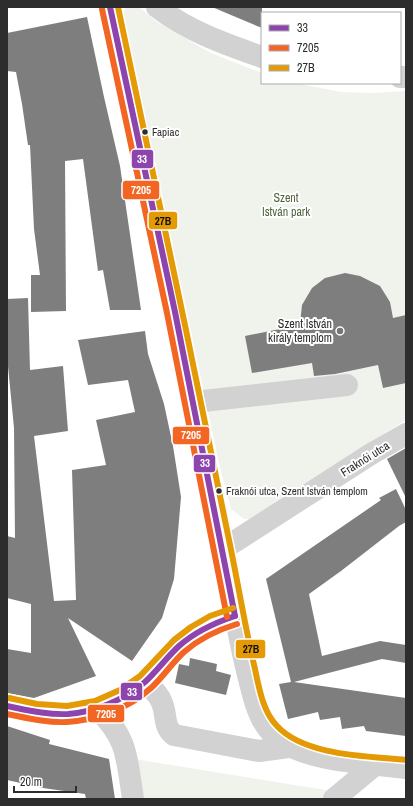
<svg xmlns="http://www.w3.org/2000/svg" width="413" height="806" viewBox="0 0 413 806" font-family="'Archivo Narrow',sans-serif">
<rect width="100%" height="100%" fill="#fff"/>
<g fill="#f0f3ec">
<path d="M 126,7 L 139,7 L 157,22 L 211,53 L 262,73 L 262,83 L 295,83 L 341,92 L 373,93 L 406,91 L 406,420 L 290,492 L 252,519 L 244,519 L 231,509 L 220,468 L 123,13 Z"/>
<path d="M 134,759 L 332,791 L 324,799 L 143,799 Z"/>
</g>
<g fill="#7e7e7e">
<path d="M 212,7 L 262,7 L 262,28 Z"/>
<path d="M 87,17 L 104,97 L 120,166 L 141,310 L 110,310 L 103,270 L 98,271 L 83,159 L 65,161 L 66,311 L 31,312 L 31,275 L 40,275 L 34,229 L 30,145 L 28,145 L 22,104 L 16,72 L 7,71 L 7,33 Z"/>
<path d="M 345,273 L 360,276 L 380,286 L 390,302 L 393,318 L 406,315 L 406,383 L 383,388 L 378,365 L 335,374 L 314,376 L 312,363 L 252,373 L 245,336 L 300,325 L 302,305 L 312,288 L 325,278 Z"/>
<path d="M 28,298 L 30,370 L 63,366 L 68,431 L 34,436 L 54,601 L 76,600 L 72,470 L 106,465 L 96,420 L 135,412 L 128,380 L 88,385 L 78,340 L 145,331 L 148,354 L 164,404 L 173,446 L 181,497 L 174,579 L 162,618 L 132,661 L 68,618 L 96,676 L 34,698 L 7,693 L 7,649 L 31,653 L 31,604 L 7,598 L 7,536 L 15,538 L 14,428 L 7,356 L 7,299 Z"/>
<path d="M 406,448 L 406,498 L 387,459 Z"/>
<path d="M 396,489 L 406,510 L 406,522 L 399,526 L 341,571 L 309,594 L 322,656 L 380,641 L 406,645 L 406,663 L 382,659 L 294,682 L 406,698 L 406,736 L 366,731 L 364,726 L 342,729 L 340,717 L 320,720 L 318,712 L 288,719 L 279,684 L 291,682 L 266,579 L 381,500 L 379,498 Z"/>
<path d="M 190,658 L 217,664 L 216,671 L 231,675 L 226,695 L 175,683 L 179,664 L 189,666 Z"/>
<path d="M 7,726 L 50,740 L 49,744 L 109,759 L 115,799 L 86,799 L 85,794 L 43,788 L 7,780 Z"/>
</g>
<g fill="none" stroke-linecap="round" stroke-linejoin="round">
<g stroke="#d2d2d2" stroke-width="22">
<path d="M 110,7 C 148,186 185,365 222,544 C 231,587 237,632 248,675 C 253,694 257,717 271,732 C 297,762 368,763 406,768"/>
<path d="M 157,7 C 188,31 225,44 262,57"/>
<path d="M 400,77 L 406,77"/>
<path d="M 194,402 L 347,385"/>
<path d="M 223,549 L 371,454 L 406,434"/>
<path d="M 145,682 C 152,689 159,694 162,703 C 167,714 163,727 174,735 L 259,751 L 289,747"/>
<path d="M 7,706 L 36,712 L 67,714 L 97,709 L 124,697 L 145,682 L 179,646 L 195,634 L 213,623 L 235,616"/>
<path d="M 97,709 C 128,737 127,760 133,799"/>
<path d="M 334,799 L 376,764"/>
</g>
<g stroke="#fff" stroke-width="9">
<g id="bus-1">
<path d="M 110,7 L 175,312 L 235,616"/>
<path d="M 7,706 C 27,710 47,715 68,714 C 95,712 124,700 145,682 C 157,671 167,657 179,646 C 196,631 214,623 235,616"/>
</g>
</g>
<g stroke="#fff" stroke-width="9">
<g id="bus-2">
<path d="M 102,9 L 167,313 L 227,617"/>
<path d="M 7,714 C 27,718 47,723 67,722 C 97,720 129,708 151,688 C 163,677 172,663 184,652 C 200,638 217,630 237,624"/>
</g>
</g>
<g stroke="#fff" stroke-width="9">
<g id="bus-3">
<path d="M 118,7 C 156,185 193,362 229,540 C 238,583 245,627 255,669 C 259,688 263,712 277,726 C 305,756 367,756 406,760"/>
<path d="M 9,698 L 37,704 L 67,706 L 95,701 L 120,690 L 140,676 L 174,640 L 191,627 L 210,616 L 233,608"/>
</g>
</g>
<use href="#bus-1" stroke="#8e44ad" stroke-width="6"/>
<use href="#bus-2" stroke="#f26522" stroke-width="6"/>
<use href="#bus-3" stroke="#e39a04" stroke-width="6"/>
</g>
<g fill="#2d2d2d" stroke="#fff" stroke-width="1.5">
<circle cx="145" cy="132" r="3.5"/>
<circle cx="219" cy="491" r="3.5"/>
</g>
<circle fill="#767676" stroke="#fff" stroke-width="1.5" cx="340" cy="331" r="4"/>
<g text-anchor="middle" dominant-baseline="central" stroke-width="4" stroke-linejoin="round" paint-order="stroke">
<g font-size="11" fill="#2d2d2d" stroke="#fff" text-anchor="start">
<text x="152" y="132">Fapiac</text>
<text x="226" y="491">Fraknói utca, Szent István templom</text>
</g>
<g font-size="12" fill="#50653e" stroke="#fff">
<text x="286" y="198">Szent<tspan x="286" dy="14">István park</tspan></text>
</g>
<g font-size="12" fill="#2d2d2d" stroke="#fff" text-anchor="end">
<text x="332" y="324">Szent István<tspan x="332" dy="14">király templom</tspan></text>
</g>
<g font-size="12" fill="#2d2d2d" stroke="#fff">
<text transform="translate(365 459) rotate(-32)">Fraknói utca</text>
</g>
</g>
<g stroke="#fff" stroke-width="1.5">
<rect x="131" y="149" width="23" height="20" rx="4" fill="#8e44ad"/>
<rect x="122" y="180" width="38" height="20" rx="4" fill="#f26522"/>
<rect x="148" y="211" width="30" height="19" rx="4" fill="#e39a04"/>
<rect x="172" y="426" width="38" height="19" rx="4" fill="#f26522"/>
<rect x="193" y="454" width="23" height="19" rx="4" fill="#8e44ad"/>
<rect x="235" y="639" width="31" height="20" rx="4" fill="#e39a04"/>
<rect x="120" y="682" width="23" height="19" rx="4" fill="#8e44ad"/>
<rect x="87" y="704" width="38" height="19" rx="4" fill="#f26522"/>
</g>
<g font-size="11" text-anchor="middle" font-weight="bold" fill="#fff">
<text x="142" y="163">33</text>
<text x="141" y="194">7205</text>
<text x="191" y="439">7205</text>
<text x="205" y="467">33</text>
<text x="132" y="696">33</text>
<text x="106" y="718">7205</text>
</g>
<g font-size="11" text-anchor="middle" font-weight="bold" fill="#111">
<text x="163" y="225">27B</text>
<text x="251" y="653">27B</text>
</g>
<rect width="413" height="806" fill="none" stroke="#2d2d2d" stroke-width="16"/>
<rect x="261" y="12" width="140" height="72" fill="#ffffff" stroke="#ababab"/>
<rect x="269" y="25" width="20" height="6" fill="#8e44ad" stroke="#ababab"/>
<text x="297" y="32" font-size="12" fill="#2d2d2d">33</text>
<rect x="269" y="45" width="20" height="6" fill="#f26522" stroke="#ababab"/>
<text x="297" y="52" font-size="12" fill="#2d2d2d">7205</text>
<rect x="269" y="65" width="20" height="6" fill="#e39a04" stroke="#ababab"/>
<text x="297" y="72" font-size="12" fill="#2d2d2d">27B</text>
<path d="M14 786v6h62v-6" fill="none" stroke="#2d2d2d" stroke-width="2"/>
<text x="20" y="786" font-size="12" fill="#2d2d2d" stroke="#ffffff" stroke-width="3" paint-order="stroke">20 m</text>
</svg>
